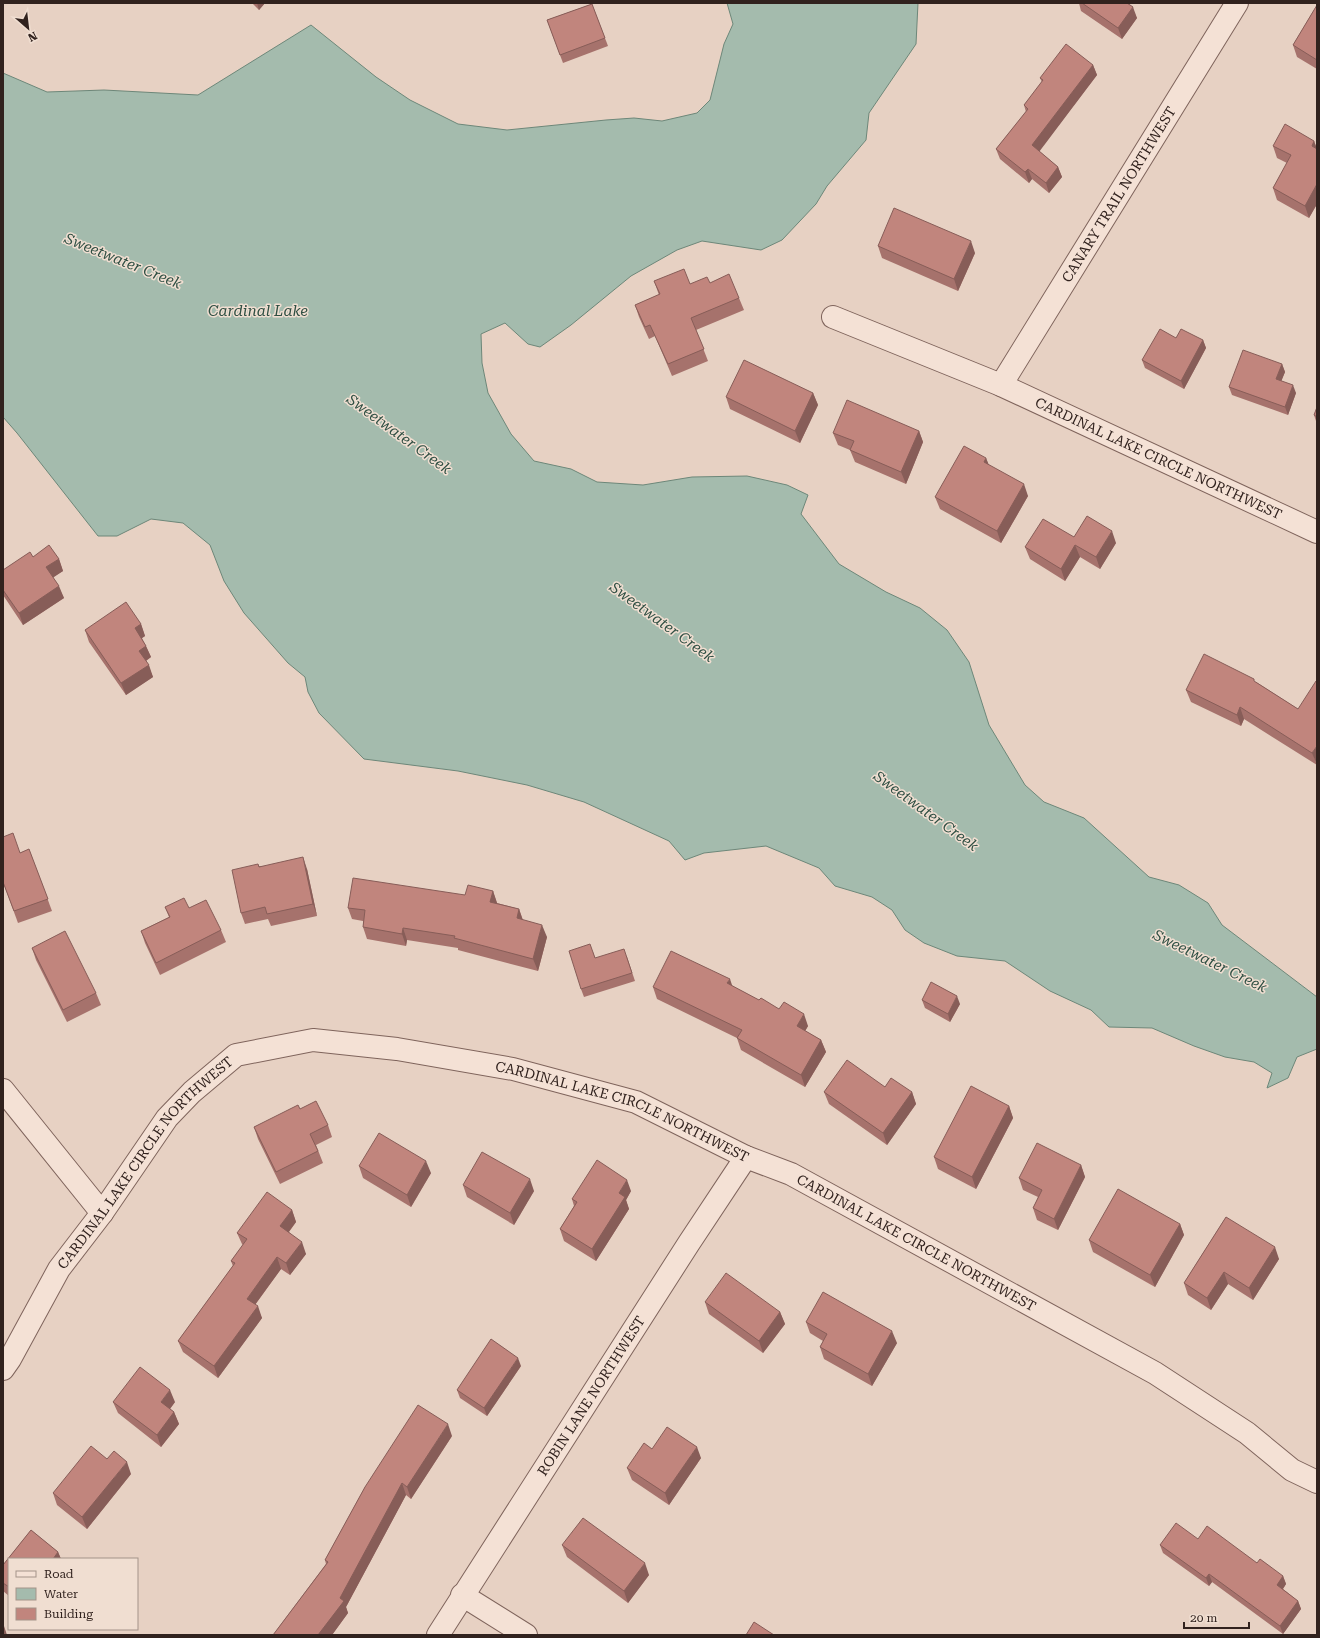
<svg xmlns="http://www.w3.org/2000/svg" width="1320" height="1638" viewBox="0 0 1320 1638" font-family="'Roboto Serif',serif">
<rect width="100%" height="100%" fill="#e7d1c3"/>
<path fill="#a4bbad" stroke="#6d8779" d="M 727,3 L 918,3 L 916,44 L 869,113 L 866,140 L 827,186 L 816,204 L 782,240 L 761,250 L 702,241 L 677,250 L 631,276 L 571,325 L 540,347 L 528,344 L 505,323 L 481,334 L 482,363 L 488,393 L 511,434 L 534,461 L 571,469 L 597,482 L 643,485 L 692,477 L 747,476 L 787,485 L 808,495 L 801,514 L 839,564 L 886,592 L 920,608 L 947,630 L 969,662 L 989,725 L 1025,785 L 1044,802 L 1084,818 L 1149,877 L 1179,885 L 1208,903 L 1222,925 L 1317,997 L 1317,1049 L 1297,1057 L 1288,1078 L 1267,1088 L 1272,1073 L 1254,1062 L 1225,1057 L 1194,1046 L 1152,1028 L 1109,1027 L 1091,1010 L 1050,991 L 1005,961 L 957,956 L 924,943 L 905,930 L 892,910 L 872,897 L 835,886 L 819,868 L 766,846 L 704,853 L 685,860 L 669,841 L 584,802 L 527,785 L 458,771 L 364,759 L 319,713 L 308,692 L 305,677 L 288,663 L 244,613 L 224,581 L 210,545 L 183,523 L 151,519 L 117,536 L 98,536 L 17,433 L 3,417 L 3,73 L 47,92 L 104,90 L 198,95 L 311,25 L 376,77 L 410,100 L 458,124 L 507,130 L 606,120 L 634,118 L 662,121 L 697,113 L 710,100 L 724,44 L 733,24 Z"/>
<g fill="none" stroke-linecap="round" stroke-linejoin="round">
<g stroke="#7f645c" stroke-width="24">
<g id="street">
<path id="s1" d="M 833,317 L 1001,385 L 1317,532"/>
<path id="s2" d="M 1001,385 L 1237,3"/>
<path d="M 3,1090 L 102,1213"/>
<path id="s3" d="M 3,1369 L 10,1359 L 59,1269 L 102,1213 L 167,1118 L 192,1092 L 236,1055 L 313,1040 L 397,1049 L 513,1069 L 636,1102 L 746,1157 L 791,1174 L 1155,1373 L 1247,1433 L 1292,1470 L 1317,1482"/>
<path d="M 462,1595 L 526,1635"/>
<path id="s4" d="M 438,1635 L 689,1243 L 746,1157"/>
</g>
</g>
<use href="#street" stroke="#f4e1d5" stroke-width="22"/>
</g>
<g fill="#a6726c">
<path d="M 252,3 L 265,3 L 259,10 Z"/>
<path d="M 1079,3 L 1130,3 L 1129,4 L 1137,18 L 1122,39 L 1081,11 Z"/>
<path d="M 592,4 L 608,46 L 563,63 L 547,20 Z"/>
<path d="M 1317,5 L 1317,69 L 1297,57 L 1293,45 Z"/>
<path d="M 1093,65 L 1097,75 L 1039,151 L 1058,167 L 1062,177 L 1049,193 L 1032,179 L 1029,183 L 1000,159 L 996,149 L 1026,112 L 1024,105 L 1042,82 L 1040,78 Z"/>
<path d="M 1314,141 L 1317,149 L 1317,204 L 1309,218 L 1277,200 L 1273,188 L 1287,163 L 1277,158 L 1273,146 Z"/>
<path d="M 878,246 L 975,253 L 958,291 L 882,258 Z"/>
<path d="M 654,281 L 690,284 L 710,283 L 739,298 L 744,310 L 696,330 L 708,361 L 672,376 L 655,336 L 649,339 L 639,317 L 635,305 L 659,295 Z"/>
<path d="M 1176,338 L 1203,340 L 1206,348 L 1184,389 L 1145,368 L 1142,360 Z"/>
<path d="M 1282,364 L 1285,372 L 1281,381 L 1296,393 L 1288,415 L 1232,395 L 1229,387 Z"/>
<path d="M 813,393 L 818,405 L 800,443 L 730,409 L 726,397 Z"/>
<path d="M 1317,407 L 1317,424 L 1314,415 Z"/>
<path d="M 919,431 L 923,442 L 906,484 L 855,462 L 850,450 L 838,445 L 833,433 Z"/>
<path d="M 986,458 L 988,464 L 1028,496 L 1001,543 L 940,509 L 935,497 Z"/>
<path d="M 1074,537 L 1116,543 L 1100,569 L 1080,557 L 1065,581 L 1030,559 L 1025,547 Z"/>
<path d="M 33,557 L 59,559 L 63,571 L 53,577 L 64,598 L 23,625 L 3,595 L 3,570 Z"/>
<path d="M 141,624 L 145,636 L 142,638 L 151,657 L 146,661 L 153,677 L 126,695 L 89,642 L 85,630 Z"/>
<path d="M 1256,682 L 1298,709 L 1317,765 L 1244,719 L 1241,726 L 1191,702 L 1186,690 Z"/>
<path d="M 29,849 L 52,911 L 18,923 L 3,882 L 20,853 Z"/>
<path d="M 258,864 L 259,866 L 307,869 L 317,916 L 271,926 L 268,919 L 245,924 L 241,913 Z"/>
<path d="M 493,891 L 497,903 L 519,909 L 523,920 L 547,937 L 538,971 L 458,950 L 458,948 L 407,940 L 406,946 L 367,939 L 363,927 L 363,921 L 352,919 L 348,908 L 465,895 Z"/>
<path d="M 165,907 L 189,908 L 221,930 L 226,942 L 160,975 L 145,943 L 141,931 L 169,917 Z"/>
<path d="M 32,948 L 96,993 L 101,1005 L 67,1022 L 36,960 Z"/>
<path d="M 593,952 L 595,958 L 627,957 L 635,981 L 584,997 L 581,989 Z"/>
<path d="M 732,986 L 808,1026 L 805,1031 L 821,1040 L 826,1052 L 805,1087 L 741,1050 L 737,1038 L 657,999 L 653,987 Z"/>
<path d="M 922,1000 L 960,1004 L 950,1022 L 925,1008 Z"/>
<path d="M 885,1087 L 912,1092 L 916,1104 L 887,1145 L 829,1104 L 824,1092 Z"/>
<path d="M 1009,1106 L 1013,1118 L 976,1189 L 938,1169 L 934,1157 Z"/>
<path d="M 300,1109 L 328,1125 L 332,1137 L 316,1145 L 323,1163 L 280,1184 L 258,1139 L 254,1127 Z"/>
<path d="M 1081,1165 L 1085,1177 L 1058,1230 L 1037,1220 L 1033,1208 L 1038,1197 L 1023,1190 L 1019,1178 Z"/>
<path d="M 359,1166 L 431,1173 L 411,1207 L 363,1178 Z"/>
<path d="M 463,1185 L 534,1191 L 514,1225 L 467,1197 Z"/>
<path d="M 631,1191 L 626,1200 L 629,1209 L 596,1261 L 564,1241 L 560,1229 L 574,1206 L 572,1199 Z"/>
<path d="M 292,1210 L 296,1222 L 289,1232 L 306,1254 L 290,1275 L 281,1269 L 255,1305 L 262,1318 L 218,1378 L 183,1352 L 178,1341 L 233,1266 L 231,1261 L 243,1245 L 242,1244 L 237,1233 Z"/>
<path d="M 1226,1217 L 1279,1259 L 1253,1300 L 1228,1284 L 1211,1310 L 1188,1295 L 1184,1283 Z"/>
<path d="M 1180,1224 L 1184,1235 L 1155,1287 L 1093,1252 L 1089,1240 Z"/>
<path d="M 705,1302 L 780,1312 L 785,1324 L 763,1353 L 709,1314 Z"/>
<path d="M 806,1322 L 897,1343 L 872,1386 L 824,1359 L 820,1347 L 823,1341 L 810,1333 Z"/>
<path d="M 521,1366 L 487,1416 L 460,1398 L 457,1390 Z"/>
<path d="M 113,1402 L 175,1402 L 170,1409 L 174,1412 L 179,1424 L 161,1447 L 118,1413 Z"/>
<path d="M 452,1436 L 411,1499 L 406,1495 L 346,1607 L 348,1613 L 332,1635 L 273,1635 L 326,1564 L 325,1560 L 365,1487 Z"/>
<path d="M 652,1449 L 701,1458 L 669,1505 L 632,1480 L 627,1468 Z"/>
<path d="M 131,1474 L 87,1529 L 57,1505 L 53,1493 Z"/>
<path d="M 31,1530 L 58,1552 L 61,1559 L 9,1559 L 9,1596 L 3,1591 L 3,1565 Z"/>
<path d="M 1198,1539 L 1257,1563 L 1283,1576 L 1286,1584 L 1283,1589 L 1298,1601 L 1301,1609 L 1283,1634 L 1212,1582 L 1209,1586 L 1163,1553 L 1160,1545 Z"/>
<path d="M 562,1545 L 649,1575 L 628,1603 L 567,1557 Z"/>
</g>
<g fill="#875d58">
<path d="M 257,3 L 265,3 L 259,10 Z"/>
<path d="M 1133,7 L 1137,18 L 1122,39 L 1118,28 Z"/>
<path d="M 1093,65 L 1097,75 L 1036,156 L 1032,145 Z"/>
<path d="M 1314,141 L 1317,149 L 1312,146 Z"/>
<path d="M 1058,167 L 1062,177 L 1049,193 L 1046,183 Z"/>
<path d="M 1028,169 L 1032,179 L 1029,183 L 1025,172 Z"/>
<path d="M 1317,184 L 1317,204 L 1309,218 L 1305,206 Z"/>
<path d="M 971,241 L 975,253 L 958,291 L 954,279 Z"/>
<path d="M 1203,340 L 1206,348 L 1184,389 L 1181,381 Z"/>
<path d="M 1282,364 L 1285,372 L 1279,387 L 1276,379 Z"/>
<path d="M 1293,385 L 1296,393 L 1288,415 L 1285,407 Z"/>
<path d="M 813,393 L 818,405 L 800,443 L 795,431 Z"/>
<path d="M 919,431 L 923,442 L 906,484 L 901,472 Z"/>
<path d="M 986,458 L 991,470 L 984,462 Z"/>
<path d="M 1024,484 L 1028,496 L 1001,543 L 997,531 Z"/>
<path d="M 1112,531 L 1116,543 L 1100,569 L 1096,557 Z"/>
<path d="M 1075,545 L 1080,557 L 1065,581 L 1061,569 Z"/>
<path d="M 59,559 L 63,571 L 51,579 L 46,567 Z"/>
<path d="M 59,586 L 64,598 L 23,625 L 19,613 Z"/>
<path d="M 141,624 L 145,636 L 139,640 L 135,628 Z"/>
<path d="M 146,646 L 151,657 L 144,662 L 139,651 Z"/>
<path d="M 149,665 L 153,677 L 126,695 L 121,683 Z"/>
<path d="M 1240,707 L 1244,719 L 1241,726 L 1237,715 Z"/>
<path d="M 1317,746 L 1317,765 L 1312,753 Z"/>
<path d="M 303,857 L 307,869 L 317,916 L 313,904 Z"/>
<path d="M 493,891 L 497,903 L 495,913 L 490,902 Z"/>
<path d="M 519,909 L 523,921 L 517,918 Z"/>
<path d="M 542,925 L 547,937 L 538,971 L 533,959 Z"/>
<path d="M 403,928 L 407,940 L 406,946 L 402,934 Z"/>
<path d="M 730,979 L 734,991 L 727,983 Z"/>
<path d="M 957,996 L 960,1004 L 950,1022 L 948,1014 Z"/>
<path d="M 804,1014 L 808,1026 L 801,1038 L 797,1026 Z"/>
<path d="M 821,1040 L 826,1052 L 805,1087 L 801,1075 Z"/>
<path d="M 912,1092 L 916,1104 L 887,1145 L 883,1133 Z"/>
<path d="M 1009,1106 L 1013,1118 L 976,1189 L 972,1177 Z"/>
<path d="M 426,1161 L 431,1173 L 411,1207 L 407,1195 Z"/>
<path d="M 1081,1165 L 1085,1177 L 1058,1230 L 1054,1219 Z"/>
<path d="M 530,1179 L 534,1191 L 514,1225 L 510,1213 Z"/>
<path d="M 627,1180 L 631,1191 L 626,1200 L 629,1209 L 596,1261 L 592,1249 L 619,1193 Z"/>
<path d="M 292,1210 L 296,1222 L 284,1238 L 280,1226 Z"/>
<path d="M 1180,1224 L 1184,1235 L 1155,1287 L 1150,1275 Z"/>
<path d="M 302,1242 L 306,1254 L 290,1275 L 286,1263 Z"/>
<path d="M 1275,1247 L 1279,1259 L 1253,1300 L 1249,1288 Z"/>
<path d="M 277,1257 L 281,1269 L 251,1310 L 247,1299 Z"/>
<path d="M 1224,1272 L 1228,1284 L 1211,1310 L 1207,1298 Z"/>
<path d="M 258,1306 L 262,1318 L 218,1378 L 214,1366 Z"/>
<path d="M 780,1312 L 785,1324 L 763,1353 L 759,1341 Z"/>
<path d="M 892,1331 L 897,1343 L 872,1386 L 868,1374 Z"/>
<path d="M 518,1358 L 521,1366 L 487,1416 L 484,1408 Z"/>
<path d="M 170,1390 L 175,1402 L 166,1414 L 161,1402 Z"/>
<path d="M 174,1412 L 179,1424 L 161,1447 L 157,1435 Z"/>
<path d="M 448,1424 L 452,1436 L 411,1499 L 407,1487 Z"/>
<path d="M 697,1447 L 701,1458 L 669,1505 L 665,1493 Z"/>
<path d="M 127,1462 L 131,1474 L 87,1529 L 82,1517 Z"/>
<path d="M 402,1483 L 406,1495 L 346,1607 L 348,1613 L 332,1635 L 318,1635 L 340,1598 Z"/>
<path d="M 58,1552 L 61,1559 L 53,1559 Z"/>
<path d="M 645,1563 L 649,1575 L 628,1603 L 624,1591 Z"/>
<path d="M 1209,1574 L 1212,1582 L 1209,1586 L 1206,1578 Z"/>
<path d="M 1283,1576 L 1286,1584 L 1280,1593 L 1277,1585 Z"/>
<path d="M 1298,1601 L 1301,1609 L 1283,1634 L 1280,1626 Z"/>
<path d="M 3,1623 L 7,1635 L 3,1635 Z"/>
</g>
<g fill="#c1857d" stroke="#875d58">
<path d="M 1082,3 L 1127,3 L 1133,7 L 1118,28 Z"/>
<path d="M 592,4 L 605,38 L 560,55 L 547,20 Z"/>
<path d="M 1317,5 L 1317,60 L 1293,45 Z"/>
<path d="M 1066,44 L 1093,65 L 1032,145 L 1058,167 L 1046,183 L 1028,169 L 1025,172 L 996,149 L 1028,109 L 1024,105 L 1043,80 L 1040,78 Z"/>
<path d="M 1285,124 L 1314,141 L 1312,146 L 1317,149 L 1317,184 L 1305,206 L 1273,188 L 1291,155 L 1273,146 Z"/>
<path d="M 894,208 L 971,241 L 954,279 L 878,246 Z"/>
<path d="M 684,269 L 690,284 L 707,277 L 710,283 L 729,274 L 739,298 L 691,318 L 704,349 L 668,364 L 650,325 L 645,327 L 635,305 L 660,294 L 654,281 Z"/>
<path d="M 1160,329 L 1176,338 L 1181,329 L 1203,340 L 1181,381 L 1142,360 Z"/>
<path d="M 1243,350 L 1282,364 L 1276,379 L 1293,385 L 1285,407 L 1229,387 Z"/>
<path d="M 744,360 L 813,393 L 795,431 L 726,397 Z"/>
<path d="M 847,400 L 919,431 L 901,472 L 850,450 L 854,441 L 833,433 Z"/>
<path d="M 1317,407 L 1317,417 L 1314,415 Z"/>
<path d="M 964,446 L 986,458 L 984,462 L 1024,484 L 997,531 L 935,497 Z"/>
<path d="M 1087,516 L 1112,531 L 1096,557 L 1075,545 L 1061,569 L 1025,547 L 1043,519 L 1074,537 Z"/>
<path d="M 49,545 L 59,559 L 46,567 L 59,586 L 19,613 L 3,590 L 3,570 L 30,552 L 33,557 Z"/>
<path d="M 126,602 L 141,624 L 135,628 L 146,646 L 139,651 L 149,665 L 121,683 L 85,630 Z"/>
<path d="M 1204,654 L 1254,679 L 1254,681 L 1298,709 L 1316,681 L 1317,682 L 1317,746 L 1312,753 L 1240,707 L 1237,715 L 1186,690 Z"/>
<path d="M 13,833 L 20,853 L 29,849 L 48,899 L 14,911 L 3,882 L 3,837 Z"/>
<path d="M 303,857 L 313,904 L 267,914 L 265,907 L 241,913 L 232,870 L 258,864 L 259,867 Z"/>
<path d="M 353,878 L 465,895 L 468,885 L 493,891 L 490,902 L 519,909 L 517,918 L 542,925 L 533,959 L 454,938 L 455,936 L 403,928 L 402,934 L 363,927 L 365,910 L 348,908 Z"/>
<path d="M 184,898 L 189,908 L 206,900 L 221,930 L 156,963 L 141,931 L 170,917 L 165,907 Z"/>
<path d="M 65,931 L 96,993 L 63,1010 L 32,948 Z"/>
<path d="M 590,944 L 595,958 L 624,949 L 632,973 L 581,989 L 569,951 Z"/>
<path d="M 671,951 L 730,979 L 727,983 L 759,1000 L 761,998 L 779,1009 L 784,1002 L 804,1014 L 797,1026 L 821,1040 L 801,1075 L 737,1038 L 742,1030 L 653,987 Z"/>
<path d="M 931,982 L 957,996 L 948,1014 L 922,1000 Z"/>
<path d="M 847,1060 L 885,1087 L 891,1078 L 912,1092 L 883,1133 L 824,1092 Z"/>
<path d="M 971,1086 L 1009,1106 L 972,1177 L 934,1157 Z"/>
<path d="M 316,1101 L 328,1125 L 310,1134 L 318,1151 L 276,1172 L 254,1127 L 298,1105 L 300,1109 Z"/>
<path d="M 379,1133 L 426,1161 L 407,1195 L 359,1166 Z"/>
<path d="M 1037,1143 L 1081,1165 L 1054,1219 L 1033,1208 L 1042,1190 L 1019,1178 Z"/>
<path d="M 482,1152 L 530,1179 L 510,1213 L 463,1185 Z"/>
<path d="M 597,1160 L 627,1180 L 619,1193 L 625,1197 L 592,1249 L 560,1229 L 577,1202 L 572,1199 Z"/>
<path d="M 1118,1189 L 1180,1224 L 1150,1275 L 1089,1240 Z"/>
<path d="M 267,1192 L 292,1210 L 280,1226 L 302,1242 L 286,1263 L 277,1257 L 247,1299 L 258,1306 L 214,1366 L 178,1341 L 235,1263 L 231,1261 L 247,1239 L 237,1233 Z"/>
<path d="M 1226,1217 L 1275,1247 L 1249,1288 L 1224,1272 L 1207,1298 L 1184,1283 Z"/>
<path d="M 726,1273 L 780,1312 L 759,1341 L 705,1302 Z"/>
<path d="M 823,1292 L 892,1331 L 868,1374 L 820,1347 L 827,1334 L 806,1322 Z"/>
<path d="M 491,1339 L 518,1358 L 484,1408 L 457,1390 Z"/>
<path d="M 140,1367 L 170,1390 L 161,1402 L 174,1412 L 157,1435 L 113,1402 Z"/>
<path d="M 418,1405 L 448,1424 L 407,1487 L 402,1483 L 340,1598 L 344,1601 L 318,1635 L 273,1635 L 328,1562 L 325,1560 L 365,1487 Z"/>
<path d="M 667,1427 L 697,1447 L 665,1493 L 627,1468 L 644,1443 L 652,1449 Z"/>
<path d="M 91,1446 L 107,1459 L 114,1451 L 127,1462 L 82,1517 L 53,1493 Z"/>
<path d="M 583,1518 L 645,1563 L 624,1591 L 562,1545 Z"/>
<path d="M 1176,1523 L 1198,1539 L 1207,1526 L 1257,1563 L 1260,1559 L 1283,1576 L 1277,1585 L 1298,1601 L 1280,1626 L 1209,1574 L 1206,1578 L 1160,1545 Z"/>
<path d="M 31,1530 L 58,1552 L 53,1559 L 9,1559 L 9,1587 L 3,1583 L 3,1565 Z"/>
<path d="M 754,1622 L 774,1635 L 746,1635 Z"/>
</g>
<g text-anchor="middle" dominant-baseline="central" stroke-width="3" stroke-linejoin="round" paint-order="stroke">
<g font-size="14" fill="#31221e" stroke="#f0ded1">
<text stroke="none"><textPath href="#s2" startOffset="224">CANARY TRAIL NORTHWEST</textPath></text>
<text stroke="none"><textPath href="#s1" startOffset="355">CARDINAL LAKE CIRCLE NORTHWEST</textPath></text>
<text stroke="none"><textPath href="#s3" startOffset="792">CARDINAL LAKE CIRCLE NORTHWEST</textPath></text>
<text stroke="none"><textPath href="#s3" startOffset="252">CARDINAL LAKE CIRCLE NORTHWEST</textPath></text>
<text stroke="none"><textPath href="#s3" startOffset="1116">CARDINAL LAKE CIRCLE NORTHWEST</textPath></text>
<text stroke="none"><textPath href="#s4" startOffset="284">ROBIN LANE NORTHWEST</textPath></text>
</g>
<g font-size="15" font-style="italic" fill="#2f4f43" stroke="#f0ded1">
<text transform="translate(123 261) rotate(22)">Sweetwater Creek</text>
<text x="258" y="311">Cardinal Lake</text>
<text transform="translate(399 434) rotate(36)">Sweetwater Creek</text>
<text transform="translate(662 622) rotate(36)">Sweetwater Creek</text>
<text transform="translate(926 811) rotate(36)">Sweetwater Creek</text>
<text transform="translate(1210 961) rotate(26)">Sweetwater Creek</text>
</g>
</g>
<rect width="1320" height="1638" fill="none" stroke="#31221e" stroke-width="8"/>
<rect x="8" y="1558" width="130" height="72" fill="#f0ded1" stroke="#a49389"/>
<rect x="16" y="1571" width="20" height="6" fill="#f4e1d5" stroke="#a49389"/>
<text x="44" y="1578" font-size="12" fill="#31221e">Road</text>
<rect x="16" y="1588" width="20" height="12" fill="#a4bbad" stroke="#a49389"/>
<text x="44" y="1598" font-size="12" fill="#31221e">Water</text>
<rect x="16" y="1608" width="20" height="12" fill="#c1857d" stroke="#a49389"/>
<text x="44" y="1618" font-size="12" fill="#31221e">Building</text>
<g transform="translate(28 28) rotate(152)" stroke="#f0ded1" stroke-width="3" paint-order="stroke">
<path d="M0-3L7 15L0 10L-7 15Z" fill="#31221e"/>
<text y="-6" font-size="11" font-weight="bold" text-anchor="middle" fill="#31221e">N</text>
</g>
<path d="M1184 1622v6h65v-6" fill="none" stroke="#31221e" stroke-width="2"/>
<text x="1190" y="1622" font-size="12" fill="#31221e" stroke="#f0ded1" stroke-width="3" paint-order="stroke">20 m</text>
</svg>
